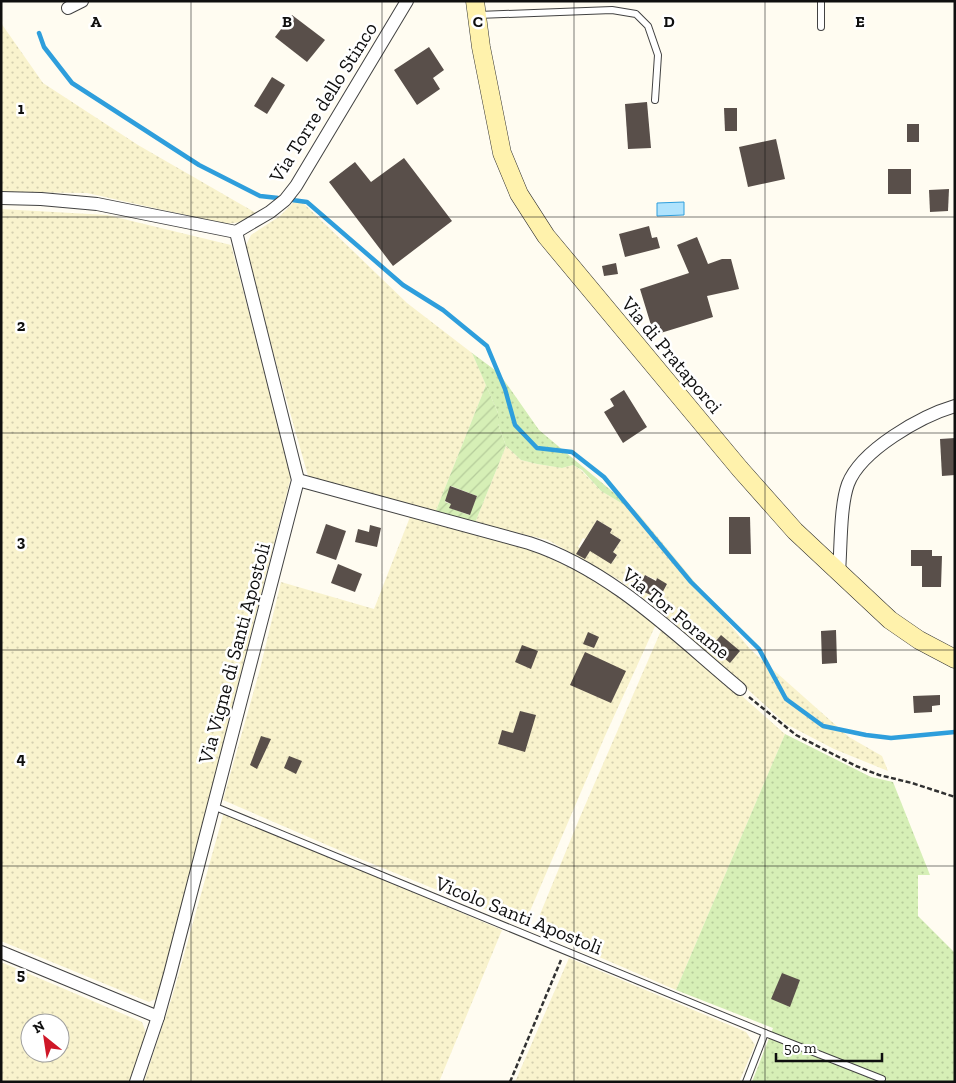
<svg xmlns="http://www.w3.org/2000/svg" width="956" height="1083" viewBox="0 0 956 1083" font-family="'Zilla Slab',serif">
<defs>
<pattern id="farmland-dots" width="8" height="8" patternUnits="userSpaceOnUse" patternTransform="scale(1.25)"><rect width="8" height="8" fill="#f9f3cd"/><path d="M2 2h.1M6 6h.1" fill="none" stroke="#d4cfaf" stroke-width="1.8" stroke-linecap="round"/></pattern>
<pattern id="grass-dots" width="8" height="8" patternUnits="userSpaceOnUse" patternTransform="scale(1.25)"><rect width="8" height="8" fill="#d6efb6"/><path d="M2 2h.1M6 6h.1" fill="none" stroke="#b6cc9b" stroke-width="1.8" stroke-linecap="round"/></pattern>
<pattern id="garden-furrows" width="10" height="10" patternUnits="userSpaceOnUse" patternTransform="scale(1.25)"><rect width="10" height="10" fill="#d6efb6"/><path d="M-1 1l2-2M0 10L10 0M9 11l2-2" fill="none" stroke="#b6cc9b"/></pattern>
</defs>
<rect width="100%" height="100%" fill="#fffcf1"/>
<g fill="url(#farmland-dots)" fill-rule="evenodd">
<path d="M 1,23 L 43,83 L 138,145 L 256,213 L 241,222 L 226,224 L 87,193 L 1,192 Z"/>
<path d="M 298,198 L 407,303 L 472,353 L 486,385 L 435,513 L 308,476 L 244,249 L 251,235 L 280,216 Z"/>
<path d="M 1,209 L 107,215 L 231,245 L 292,473 L 158,998 L 149,1002 L 1,941 Z"/>
<path d="M 506,446 L 521,460 L 537,464 L 562,468 L 573,465 L 581,470 L 601,491 L 638,513 L 750,649 L 849,737 L 882,756 L 888,771 L 834,749 L 786,724 L 693,640 L 650,603 L 619,580 L 548,540 L 475,523 ZM 597,520 L 612,529 L 609,535 L 615,536 L 621,540 L 613,552 L 617,555 L 612,563 L 591,550 L 589,553 L 578,547 L 583,538 L 585,539 ZM 645,575 L 667,584 L 659,599 L 638,589 Z"/>
<path d="M 410,517 L 527,547 L 579,572 L 642,607 L 657,622 L 605,736 L 524,925 L 348,854 L 223,800 L 260,669 L 281,582 L 374,609 Z"/>
<path d="M 663,626 L 785,734 L 676,990 L 534,929 L 580,817 Z"/>
<path d="M 224,812 L 502,930 L 439,1082 L 144,1082 L 173,994 Z"/>
<path d="M 569,958 L 746,1032 L 755,1045 L 739,1082 L 515,1082 Z"/>
<path d="M 1,962 L 142,1022 L 146,1033 L 130,1082 L 1,1082 ZM 30,1023 L 60,1023 L 60,1053 L 30,1053 Z"/>
</g>
<g fill="url(#grass-dots)">
<path d="M 472,353 L 499,373 L 539,430 L 638,513 L 601,491 L 582,470 L 573,465 L 562,468 L 537,464 L 521,460 L 506,446 L 498,424 L 498,413 Z"/>
<path d="M 785,734 L 871,777 L 893,782 L 930,875 L 918,875 L 918,916 L 955,953 L 955,1082 L 752,1082 L 773,1028 L 676,990 Z"/>
</g>
<path fill="url(#garden-furrows)" fill-rule="evenodd" d="M 486,385 L 498,413 L 498,424 L 506,446 L 475,523 L 435,513 ZM 451,486 L 477,496 L 469,515 L 450,508 L 451,504 L 445,502 Z"/>
<path fill="#afe3fd" stroke="#2e9edc" d="M 684,202 L 684,215 L 657,216 L 657,203 Z"/>
<g fill="none" stroke-linecap="round" stroke-linejoin="round">
<g stroke="#2e9edc" stroke-width="4.5">
<path d="M 39,33 L 44,47 L 72,83 L 199,165 L 260,196 L 278,198"/>
<path d="M 292,200 L 307,202 L 403,285 L 443,310 L 487,346 L 505,389 L 515,425 L 537,448 L 572,452 L 604,477 L 691,582 L 759,649 L 786,699 L 823,726 L 866,735 L 891,738 L 955,732"/>
</g>
</g>
<g fill="#594f4a">
<path d="M 292,15 L 325,40 L 307,62 L 275,37 Z"/>
<path d="M 429,47 L 444,70 L 433,78 L 440,89 L 417,105 L 394,70 Z"/>
<path d="M 272,77 L 285,85 L 267,114 L 254,106 Z"/>
<path d="M 647,102 L 651,148 L 628,149 L 625,104 Z"/>
<path d="M 724,108 L 737,108 L 737,131 L 725,131 Z"/>
<rect x="907" y="124" width="12" height="18"/>
<path d="M 776,139 L 785,179 L 748,187 L 739,147 Z"/>
<path d="M 404,158 L 452,221 L 393,266 L 329,182 L 355,162 L 371,182 Z"/>
<rect x="888" y="169" width="23" height="25"/>
<path d="M 949,189 L 948,211 L 930,212 L 929,190 Z"/>
<path d="M 649,226 L 652,238 L 657,237 L 660,248 L 625,257 L 619,234 Z"/>
<path d="M 697,237 L 708,264 L 722,259 L 731,259 L 739,289 L 707,296 L 713,317 L 654,335 L 640,289 L 689,273 L 677,245 Z"/>
<path d="M 616,263 L 618,274 L 604,276 L 602,266 Z"/>
<path d="M 624,390 L 647,427 L 623,443 L 604,412 L 614,406 L 610,399 Z"/>
<path d="M 955,438 L 955,475 L 942,476 L 940,439 Z"/>
<path d="M 450,486 L 477,496 L 470,515 L 449,508 L 451,504 L 445,501 Z"/>
<path d="M 729,517 L 750,517 L 751,554 L 729,554 Z"/>
<path d="M 597,520 L 612,529 L 610,533 L 621,540 L 613,552 L 617,555 L 611,564 L 590,551 L 585,559 L 576,554 Z"/>
<path d="M 326,524 L 346,531 L 336,560 L 316,553 Z"/>
<path d="M 370,525 L 381,528 L 377,547 L 355,542 L 358,529 L 369,532 Z"/>
<path d="M 911,550 L 932,550 L 932,556 L 942,556 L 941,587 L 922,587 L 922,566 L 911,566 Z"/>
<path d="M 338,564 L 362,574 L 355,592 L 331,583 Z"/>
<path d="M 645,575 L 656,581 L 657,578 L 667,584 L 659,599 L 638,589 Z"/>
<path d="M 836,630 L 837,663 L 822,664 L 821,631 Z"/>
<path d="M 588,632 L 599,637 L 594,648 L 583,644 Z"/>
<path d="M 721,635 L 740,651 L 730,663 L 711,647 Z"/>
<path d="M 522,645 L 538,651 L 531,669 L 515,662 Z"/>
<path d="M 585,652 L 626,671 L 611,703 L 570,685 Z"/>
<path d="M 940,695 L 940,705 L 932,706 L 932,712 L 914,713 L 913,696 Z"/>
<path d="M 520,711 L 536,715 L 525,752 L 498,744 L 502,730 L 513,733 Z"/>
<path d="M 261,736 L 271,739 L 257,769 L 250,765 Z"/>
<path d="M 289,756 L 302,761 L 296,774 L 284,768 Z"/>
<path d="M 782,973 L 800,980 L 790,1007 L 771,999 Z"/>
</g>
<g fill="none" stroke-linecap="round" stroke-linejoin="round">
<g stroke="#424242" stroke-width="8">
<g id="lane">
<path d="M 821,1 L 821,27"/>
<path d="M 478,15 L 612,10 L 636,14 L 648,26 L 658,55 L 655,100"/>
<path d="M 213,806 L 765,1033 L 746,1082"/>
<path d="M 765,1033 L 882,1079"/>
</g>
</g>
<g stroke="#424242" stroke-width="14">
<g id="street">
<path d="M 68,8 L 82,1"/>
<path d="M 1,198 L 41,199 L 97,204 L 236,232 L 270,212 L 285,200 L 296,186 L 407,1"/>
<path d="M 298,480 L 529,543 C 612,570 675,635 740,689"/>
<path d="M 839,572 C 841,547 840,506 848,484 C 861,450 921,416 955,406"/>
<path d="M 1,952 L 158,1017"/>
<path d="M 136,1082 L 158,1017 L 170,974 L 298,480 L 236,232"/>
</g>
</g>
<g stroke="#313131" stroke-width="19">
<path id="secondary" d="M 475,1 L 481,47 L 502,153 L 519,194 L 546,236 L 740,469 L 795,531 L 890,620 L 919,640 L 955,659"/>
</g>
<g stroke="#313131" stroke-width="2.5" stroke-dasharray="5 2.5" stroke-linecap="butt">
<path d="M 749,697 L 796,735 L 856,766 L 879,775 L 912,783 L 955,797"/>
<path d="M 510,1082 L 561,960"/>
</g>
<use href="#lane" stroke="#fff" stroke-width="6"/>
<use href="#street" stroke="#fff" stroke-width="12"/>
<use href="#secondary" stroke="#fff2ac" stroke-width="18"/>
</g>
<path fill="none" stroke="#0f0f0f" stroke-width="1" stroke-opacity="0.55" d="M 191,1 L 191,1082M 382,1 L 382,1082M 574,1 L 574,1082M 765,1 L 765,1082M 1,217 L 955,217M 1,433 L 955,433M 1,650 L 955,650M 1,866 L 955,866"/>
<g text-anchor="middle" dominant-baseline="central" stroke-width="5" stroke-linejoin="round" paint-order="stroke">
<g font-size="20" fill="#0f0f0f" stroke="#fff">
<text transform="translate(323 102) rotate(-58)">Via Torre dello Stinco</text>
<text transform="translate(672 355) rotate(50)">Via di Prataporci</text>
<text transform="translate(676 613) rotate(39)">Via Tor Forame</text>
<text transform="translate(234 653) rotate(-75)">Via Vigne di Santi Apostoli</text>
<text transform="translate(519 915) rotate(22)">Vicolo Santi Apostoli</text>
</g>
</g>
<g font-size="16" text-anchor="middle" font-weight="bold" fill="#0f0f0f" stroke="#fff" stroke-width="5" stroke-linejoin="round" paint-order="stroke">
<text x="96" y="27">A</text>
<text x="287" y="27">B</text>
<text x="478" y="27">C</text>
<text x="669" y="27">D</text>
<text x="860" y="27">E</text>
<text x="21" y="114">1</text>
<text x="21" y="331">2</text>
<text x="21" y="547">3</text>
<text x="21" y="764">4</text>
<text x="21" y="980">5</text>
</g>
<rect width="956" height="1083" fill="none" stroke="#0f0f0f" stroke-width="5"/>
<g transform="translate(45 1038) rotate(330)"><circle r="24" fill="#ffffff" stroke="#9f9f9f"/>
<path d="M0-4L9 19L0 12L-9 19Z" fill="#cf1728"/>
<text y="-8" font-size="14" font-weight="bold" text-anchor="middle" fill="#0f0f0f">N</text>
</g>
<path d="M776 1053v8h106v-8" fill="none" stroke="#0f0f0f" stroke-width="2.5"/>
<text x="784" y="1053" font-size="15" fill="#0f0f0f" stroke="#ffffff" stroke-width="4" paint-order="stroke">50 m</text>
</svg>
